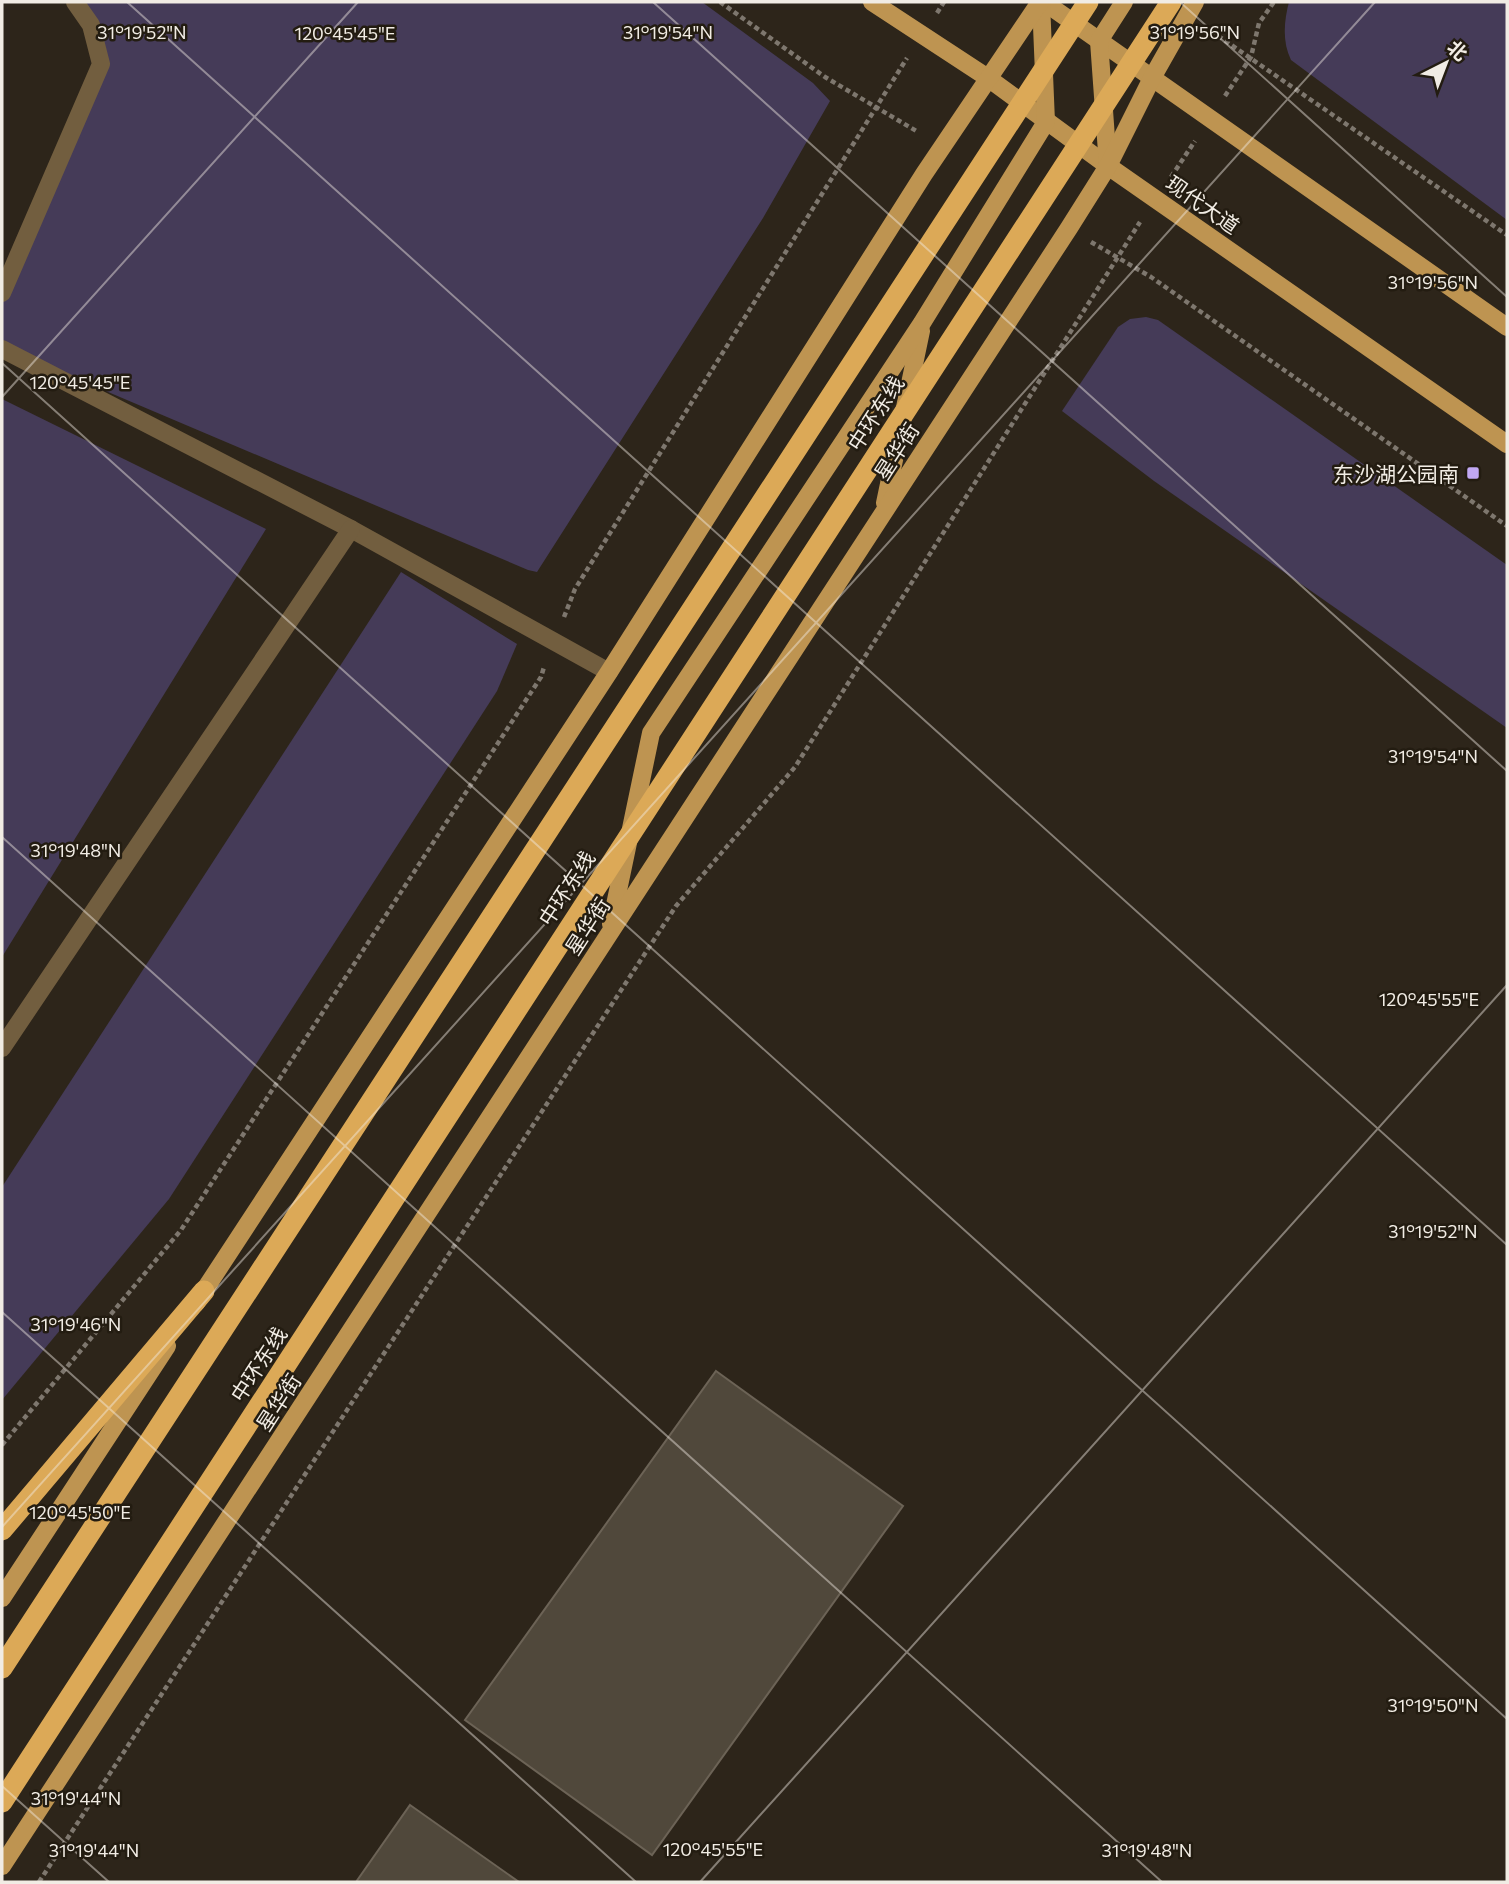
<svg xmlns="http://www.w3.org/2000/svg" width="1509" height="1884" viewBox="0 0 1509 1884" font-family="Commissioner,'Noto Sans SC',sans-serif">
<rect width="100%" height="100%" fill="#2d251a"/>
<g fill="#453b58">
<path d="M 72,2 L 702,2 L 813,83 L 830,101 L 763,218 L 537,572 L 528,570 L 2,347 L 2,293 L 101,64 Z"/>
<path d="M 1289,2 L 1507,2 L 1507,220 L 1291,60 C 1282,42 1284,20 1289,2 Z"/>
<path d="M 1146,317 L 1158,320 L 1507,565 L 1507,728 L 1154,481 L 1062,411 L 1118,327 L 1130,319 Z"/>
<path d="M 2,399 L 266,529 L 2,957 Z"/>
<path d="M 401,572 L 517,644 L 497,691 L 169,1199 L 2,1400 L 2,1187 Z"/>
</g>
<g fill="#50483b" stroke="#6c6356" stroke-width="2">
<path d="M 716,1371 L 903,1506 L 652,1855 L 465,1720 Z"/>
<path d="M 410,1805 L 519,1882 L 356,1882 Z"/>
</g>
<g fill="none" stroke-linecap="round" stroke-linejoin="round">
<g stroke="#7e776e" stroke-width="4.5" stroke-dasharray="5 3.5" stroke-linecap="butt">
<path d="M 720,2 L 825,77 L 918,132"/>
<path d="M 937,13 L 944,2"/>
<path d="M 1211,31 L 1507,235"/>
<path d="M 1225,96 L 1251,57 L 1259,23 L 1274,2"/>
<path d="M 1171,177 L 1195,141"/>
<path d="M 1091,242 L 1151,277 L 1507,526"/>
<path d="M 564,617 L 575,589 L 907,58"/>
<path d="M 2,1445 L 181,1230 L 541,677 L 544,667"/>
<path d="M 39,1882 L 676,906 L 795,767 L 1140,222"/>
</g>
<g stroke="#725e3f" stroke-width="18">
<path d="M 2,293 L 101,64 L 91,25 L 75,2"/>
<path d="M 2,349 L 351,529 L 609,672"/>
<path d="M 2,1048 L 351,529"/>
</g>
<g stroke="#be9451" stroke-width="18">
<path d="M 872,2 L 988,78 L 1108,166 L 1507,444"/>
<path d="M 1044,2 L 1507,327"/>
<path d="M 1108,166 L 1099,41 L 1124,2"/>
<path d="M 885,503 L 921,331"/>
<path d="M 611,924 L 651,733 L 922,323 L 1046,122 L 1041,2"/>
<path d="M 196,1303 L 609,672 L 924,174 L 1040,2"/>
<path d="M 2,1598 L 167,1346"/>
<path d="M 2,1866 L 1069,228 L 1108,166 L 1152,78 L 1195,2"/>
</g>
<path stroke="#dca957" stroke-width="21" d="M 2,1530 L 204,1291"/>
<g stroke="#dca957" stroke-width="21">
<path d="M 2,1668 L 1088,2"/>
<path d="M 2,1802 L 1171,2"/>
</g>
</g>
<path fill="none" stroke="#f1ece4" stroke-width="2" stroke-opacity="0.45" d="M 127,2 L 1507,1245M 653,2 L 1507,771M 1180,2 L 1507,297M 2,363 L 1507,1719M 2,397 L 358,2M 2,837 L 1162,1882M 2,1312 L 636,1882M 2,1527 L 1375,2M 2,1786 L 109,1882M 700,1882 L 1507,985"/>
<rect fill="#c1a8f3" stroke="#231c11" stroke-width="2.5" x="1466" y="466" width="14" height="14" rx="3.5"/>
<g text-anchor="middle" dominant-baseline="central" stroke-width="5" stroke-linejoin="round" paint-order="stroke">
<g font-size="21" fill="#f1ece4" stroke="#231c11">
<text transform="translate(1203 204) rotate(35)">现代大道</text>
<text transform="translate(875 413) rotate(-57)">中环东线</text>
<text transform="translate(896 451) rotate(-57)">星华街</text>
<text transform="translate(566 888) rotate(-57)">中环东线</text>
<text transform="translate(587 926) rotate(-57)">星华街</text>
<text transform="translate(258 1364) rotate(-57)">中环东线</text>
<text transform="translate(278 1402) rotate(-57)">星华街</text>
</g>
<g font-size="21" fill="#f1ece4" stroke="#231c11" text-anchor="end">
<text x="1459" y="473">东沙湖公园南</text>
</g>
</g>
<g font-size="18" text-anchor="middle" fill="#f1ece4" stroke="#231c11" stroke-width="5" stroke-linejoin="round" paint-order="stroke">
<text x="142" y="39">31°19'52"N</text>
<text x="668" y="39">31°19'54"N</text>
<text x="1195" y="39">31°19'56"N</text>
<text x="345" y="40">120°45'45"E</text>
<text x="1433" y="289">31°19'56"N</text>
<text x="80" y="389">120°45'45"E</text>
<text x="1433" y="763">31°19'54"N</text>
<text x="76" y="857">31°19'48"N</text>
<text x="1429" y="1006">120°45'55"E</text>
<text x="1433" y="1238">31°19'52"N</text>
<text x="76" y="1331">31°19'46"N</text>
<text x="80" y="1519">120°45'50"E</text>
<text x="1433" y="1712">31°19'50"N</text>
<text x="76" y="1805">31°19'44"N</text>
<text x="713" y="1856">120°45'55"E</text>
<text x="94" y="1857">31°19'44"N</text>
<text x="1147" y="1857">31°19'48"N</text>
</g>
<rect width="1509" height="1884" fill="none" stroke="#f1ece4" stroke-width="7"/>
<g transform="translate(1446 63) rotate(42)" stroke="#231c11" stroke-width="5" paint-order="stroke">
<path d="M0-5L12 26L0 18L-12 26Z" fill="#f1ece4"/>
<text y="-10" font-size="19" font-weight="bold" text-anchor="middle" fill="#f1ece4">北</text>
</g>
</svg>
